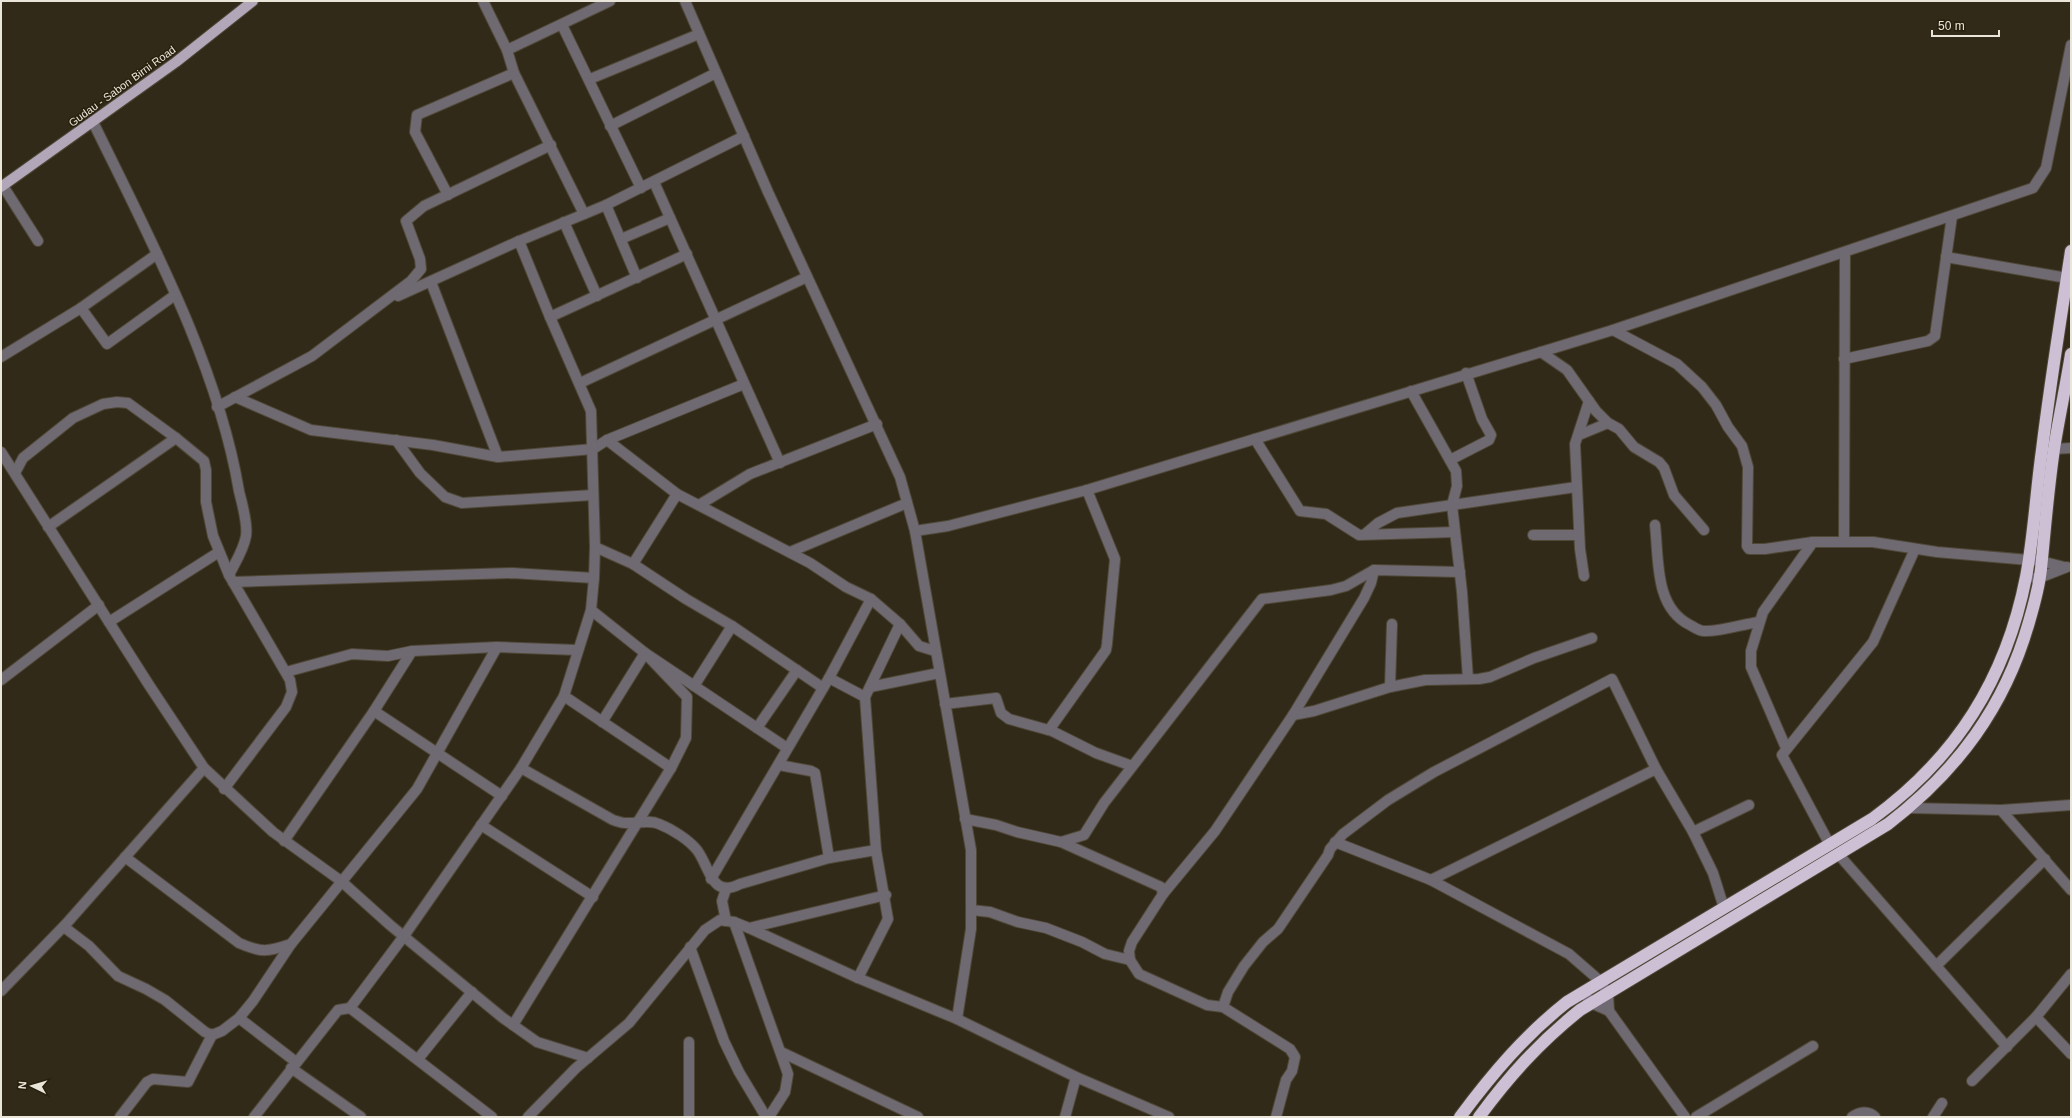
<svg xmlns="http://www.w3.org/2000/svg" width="2072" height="1118" viewBox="0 0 2072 1118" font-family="Arial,sans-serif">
<rect width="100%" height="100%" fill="#322a18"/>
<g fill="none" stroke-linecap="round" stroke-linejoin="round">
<g stroke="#4f4837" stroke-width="12">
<g id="minor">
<path d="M 483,1 L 507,50 L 514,73 L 584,214"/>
<path d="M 685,1 L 768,192 L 900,477 L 915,531 L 971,850 L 971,929 L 957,1019"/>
<path d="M 562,25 L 641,188"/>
<path d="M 507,50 L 610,1"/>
<path d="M 590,79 L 699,34"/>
<path d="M 93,122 C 149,237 218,365 239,491 C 242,504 248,523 246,536 C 244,549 235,563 229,575"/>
<path d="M 610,126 L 716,73"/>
<path d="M 654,182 L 780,463"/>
<path d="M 3,186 L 38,241"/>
<path d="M 448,195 L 415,132 L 417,115 L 514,73"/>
<path d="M 606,205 L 637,278"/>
<path d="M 564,222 L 597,296"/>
<path d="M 621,239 L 670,218"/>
<path d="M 1946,257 L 2067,278"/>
<path d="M 431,282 L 498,457"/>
<path d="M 398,296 L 519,241 L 606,205 L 744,136"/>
<path d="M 81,308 L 107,344 L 175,295"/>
<path d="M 550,317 L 687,254"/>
<path d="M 1613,330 L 1677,364 L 1702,387 L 1716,405 L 1728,427 L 1742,446 L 1748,467 L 1747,546 L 1749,549 L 1765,549 L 1813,542 L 1873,542 L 1937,552 L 2041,561 L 2064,567"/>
<path d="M 1541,352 L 1567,370 L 1596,411 L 1608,423 L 1619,429 L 1634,447 L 1659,462 L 1664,468 L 1674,495 L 1704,530"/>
<path d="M 1,357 L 81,308 L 157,254"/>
<path d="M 1844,359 L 1928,341 L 1935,336 L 1952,216"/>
<path d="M 580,383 L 807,277"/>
<path d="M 1411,391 L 1456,471 L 1457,486 L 1452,505 L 1462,592 L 1468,679"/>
<path d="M 235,397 L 311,430 L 433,445 L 498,457 L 593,449 L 607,440 L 744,384"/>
<path d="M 217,407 L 312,356 L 411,281 L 421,269 L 420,259 L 406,221 L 424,206 L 551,145"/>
<path d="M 1579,435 L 1608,423"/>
<path d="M 1255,439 L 1300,511 L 1326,514 L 1359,535 L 1455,532"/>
<path d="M 396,440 L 420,473 L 445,497 L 462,503 L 593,495"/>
<path d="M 607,440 L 677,494 L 810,563 L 846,587 L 871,599 L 900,624 L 919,646 L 935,651"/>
<path d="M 2054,449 L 2071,448"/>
<path d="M 1,452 L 149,685 L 204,768 L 273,832 L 341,881 L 390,925 L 503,1018 L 537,1042 L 588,1058"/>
<path d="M 1450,460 L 1489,440 L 1491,435 L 1482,419 L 1466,373"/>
<path d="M 15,473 L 23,458 L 73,418 L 103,404 L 117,402 L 128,403 L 176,438 L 204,461 L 206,470 L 206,502 L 213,536 L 229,575 L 290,680 L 292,692 L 286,707 L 224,789"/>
<path d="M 699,505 L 750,474 L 877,424"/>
<path d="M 1655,525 C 1659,559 1654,607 1690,625 C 1694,627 1699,631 1704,631 C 1720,632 1743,624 1759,622"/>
<path d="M 48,527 L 176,438"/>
<path d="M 915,531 L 948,526 L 1087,490 L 1541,352 L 1613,330 L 2033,188 L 2046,168 L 2071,45"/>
<path d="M 1365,534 L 1378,523 L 1397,513 L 1576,487"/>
<path d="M 1533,535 L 1579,535"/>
<path d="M 1844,540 L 1845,252"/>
<path d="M 595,547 L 633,564 L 686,599 L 732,626 L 823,688"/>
<path d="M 790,552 L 907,503"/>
<path d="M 633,564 L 677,494"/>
<path d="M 1584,576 L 1580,549 L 1575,444 L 1589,401"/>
<path d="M 2034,578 L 2039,578 L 2067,567"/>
<path d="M 233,582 L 512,573 L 594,578"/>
<path d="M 591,610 L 645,653 L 787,748"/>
<path d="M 109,622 L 219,552"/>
<path d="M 286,672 L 352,654 L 388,656 L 412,651 L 497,647 L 577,650"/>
<path d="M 829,678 L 865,697"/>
<path d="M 1,680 L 99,605"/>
<path d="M 694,686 L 732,626"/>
<path d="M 870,687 L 939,673"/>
<path d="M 1390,687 L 1392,624"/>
<path d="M 564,696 L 671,768"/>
<path d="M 945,704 L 996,698 L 1001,713 L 1009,719 L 1052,731 L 1096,753 L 1132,766"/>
<path d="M 374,711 L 502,796"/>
<path d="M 1293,715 L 1314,711 L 1390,687 L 1425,680 L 1479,679 L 1490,677 L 1534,658 L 1592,638"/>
<path d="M 602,722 L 645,653"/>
<path d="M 757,728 L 797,670"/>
<path d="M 1049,730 L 1106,650 L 1107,644 L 1115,559 L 1087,490"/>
<path d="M 1786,748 L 1751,667 L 1751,651 L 1763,612 L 1813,542"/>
<path d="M 779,765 L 811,771 L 815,773 L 829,858"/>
<path d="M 521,768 L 613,820 C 617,821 621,823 625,823 C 635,824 649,819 659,824 C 672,829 689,840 697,850 C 710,867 711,899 740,884 L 829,858 L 876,850"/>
<path d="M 1909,808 L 2001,810 L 2071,805"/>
<path d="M 2001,810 L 2071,890"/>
<path d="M 965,819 L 996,825 L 1017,832 L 1061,842 L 1161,887 L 1163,894 L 1132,942 L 1129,951 L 1130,960 L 1139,974 L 1207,1005 L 1223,1007 L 1290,1049 L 1295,1057 L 1292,1071 L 1286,1080 L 1276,1117"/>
<path d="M 481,825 L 593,897"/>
<path d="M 1693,832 L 1749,805"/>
<path d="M 284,841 L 374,711 L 412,651"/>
<path d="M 1061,842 L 1084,835 L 1104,803 L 1262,599 L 1331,590 L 1346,586 L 1374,570 L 1460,572"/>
<path d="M 1335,842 L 1431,880 L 1569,954 L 1600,981 L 1608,994 L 1609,1011 L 1685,1117"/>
<path d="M 1830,845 L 1782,755 L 1873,642 L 1915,549"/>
<path d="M 1839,855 L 2007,1047"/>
<path d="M 125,857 L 239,943 C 262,953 267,952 291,944"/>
<path d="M 711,879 L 829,678 L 871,599"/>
<path d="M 1431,880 L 1656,769 L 1693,832 L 1713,873 L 1724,908"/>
<path d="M 726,889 L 722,901 L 726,921"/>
<path d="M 1163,894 L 1215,831 L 1293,715 L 1364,598 L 1371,583 L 1374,570"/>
<path d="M 971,910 L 990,912 L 1018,922 L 1046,928 L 1082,942 L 1105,954 L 1130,960"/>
<path d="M 734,922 L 788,1074 L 785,1092 L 769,1117"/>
<path d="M 64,927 L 89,946 L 118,976 L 146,989 L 165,1000 L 205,1032 L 212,1035 L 222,1031 L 239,1018 L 253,1001 L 291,944 L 417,789 L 497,647"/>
<path d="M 749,928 L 886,895"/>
<path d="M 690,947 L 724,1041 L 739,1072 L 766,1117"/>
<path d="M 1936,966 L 2045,859"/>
<path d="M 858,978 L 888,919 L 876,850 L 865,697 L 900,624"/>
<path d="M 1,991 L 66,924 L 204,768"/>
<path d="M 1583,992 L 1591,1003 L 1609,1011"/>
<path d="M 1223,1007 L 1228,992 L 1244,966 L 1263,942 L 1278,929 L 1328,855 L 1330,849 L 1343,834 L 1388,800 L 1434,772 L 1612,679 L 1656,769"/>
<path d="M 350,1008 L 404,936 L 521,768 L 564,696 L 591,610 L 594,578 L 595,547 L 591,411 L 550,317 L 519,241"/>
<path d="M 2036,1017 L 2071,1054"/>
<path d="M 239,1018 L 296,1062"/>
<path d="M 513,1025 L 671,768 L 686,738 L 687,697 L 645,653"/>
<path d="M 781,1052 L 918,1117"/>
<path d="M 418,1059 L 472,992"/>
<path d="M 291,1068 L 361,1117"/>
<path d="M 1972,1081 L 2036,1017 L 2071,974"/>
<path d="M 120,1117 L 147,1082 L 153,1079 L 188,1082 L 212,1035"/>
<path d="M 254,1117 L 338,1010 L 350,1008 L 492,1117"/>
<path d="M 528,1117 L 576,1068 L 629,1023 L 705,930 L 720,920 L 734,922 L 749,928 L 858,978 L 957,1019 L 1076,1077 L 1169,1117"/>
<path d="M 689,1117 L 689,1042"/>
<path d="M 1065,1117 L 1076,1077"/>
<path d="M 1696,1117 L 1813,1046"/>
<path d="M 1852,1117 C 1859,1112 1868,1110 1875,1117"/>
<path d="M 1933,1117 L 1942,1103"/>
</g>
</g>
<g stroke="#4f4837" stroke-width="12">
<path id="major" d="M 1,187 L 176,62 L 253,1"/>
</g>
<g stroke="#4f4837" stroke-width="14">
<g id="highway">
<path d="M 1460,1117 C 1492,1074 1525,1035 1567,1002 L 1872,819 C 1956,758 2006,679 2026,577 C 2034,535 2036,492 2042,450 C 2050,384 2061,317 2071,251"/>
<path d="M 1479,1117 C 1510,1075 1539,1043 1580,1010 L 1888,824 C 1957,771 2005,707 2029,622 C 2034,605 2039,587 2041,569 C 2045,529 2048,489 2054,449 C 2059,417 2066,386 2071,354"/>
</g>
</g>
<use href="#minor" stroke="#6f6972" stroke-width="10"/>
<use href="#major" stroke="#b2a7b8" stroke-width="10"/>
<use href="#highway" stroke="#cdbfd4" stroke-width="12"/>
</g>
<g text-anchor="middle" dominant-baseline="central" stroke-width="3" stroke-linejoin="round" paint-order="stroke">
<g font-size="11" fill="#eae5d9" stroke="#28200e">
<text transform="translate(122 86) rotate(-36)">Gudau - Sabon Birni Road</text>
</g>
</g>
<rect width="2072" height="1118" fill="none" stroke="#eae5d9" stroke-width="4"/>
<g transform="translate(32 1086) rotate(275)" stroke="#28200e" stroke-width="3" paint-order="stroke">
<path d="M0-3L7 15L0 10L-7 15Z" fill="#eae5d9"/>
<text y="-6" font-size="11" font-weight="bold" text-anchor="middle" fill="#eae5d9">N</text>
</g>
<path d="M1932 30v6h67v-6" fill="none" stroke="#eae5d9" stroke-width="2"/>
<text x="1938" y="30" font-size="12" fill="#eae5d9" stroke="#28200e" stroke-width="3" paint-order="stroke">50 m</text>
</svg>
